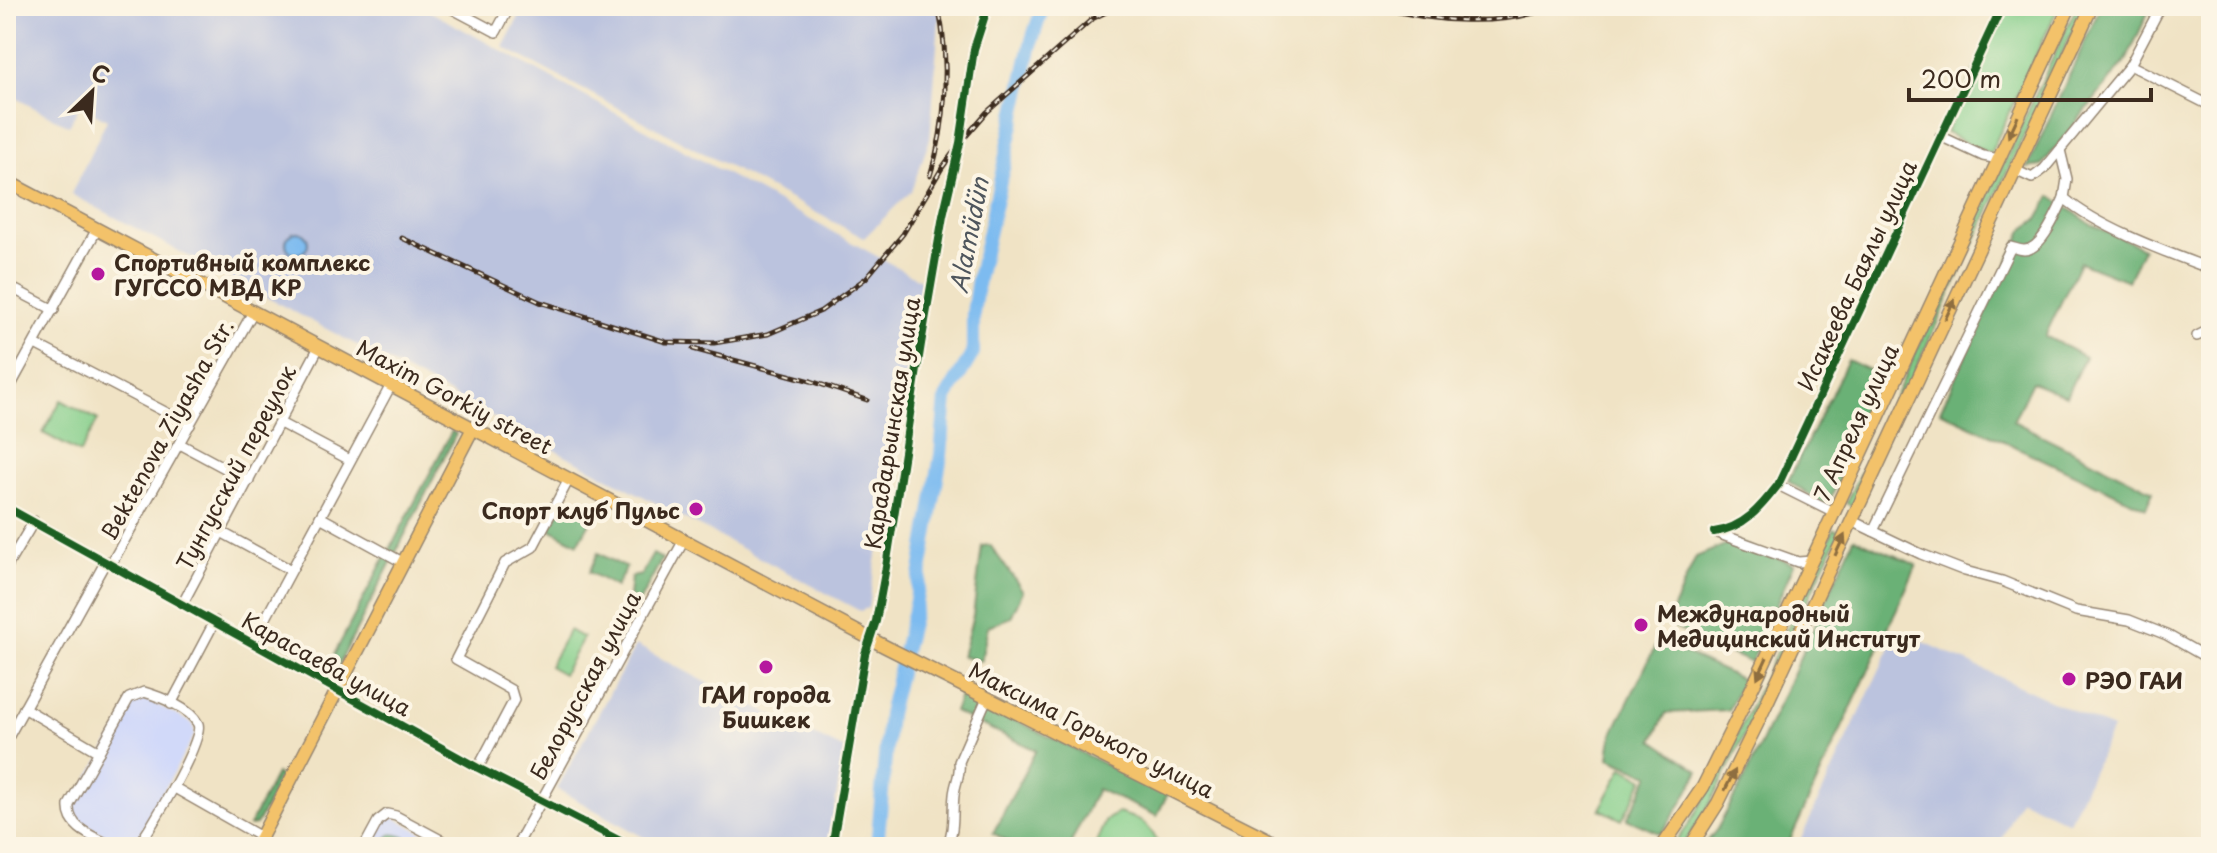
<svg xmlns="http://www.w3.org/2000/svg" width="2217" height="853" viewBox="0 0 2217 853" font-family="'Playpen Sans',sans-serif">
<rect width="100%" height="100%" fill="#fcf5e5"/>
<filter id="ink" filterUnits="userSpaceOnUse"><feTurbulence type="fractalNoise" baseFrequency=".0125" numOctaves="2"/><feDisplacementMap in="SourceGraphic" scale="16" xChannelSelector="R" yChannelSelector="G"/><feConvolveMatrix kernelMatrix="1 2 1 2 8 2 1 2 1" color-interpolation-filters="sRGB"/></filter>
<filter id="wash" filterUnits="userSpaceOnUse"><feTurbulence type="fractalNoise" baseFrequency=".006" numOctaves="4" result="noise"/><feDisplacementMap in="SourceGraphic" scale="32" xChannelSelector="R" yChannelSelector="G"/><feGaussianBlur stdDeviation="1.8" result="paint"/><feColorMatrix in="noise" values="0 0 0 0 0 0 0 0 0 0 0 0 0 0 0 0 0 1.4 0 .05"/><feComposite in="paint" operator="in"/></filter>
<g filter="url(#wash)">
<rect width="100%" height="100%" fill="#f0e3c5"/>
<g fill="#d1d9f9">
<path d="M 144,698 L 192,723 L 195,734 L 136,841 L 124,846 L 78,820 L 72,806 L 134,701 Z"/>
<path d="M 386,817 L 395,818 L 449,847 L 371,847 Z"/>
</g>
<g fill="#bbc3de">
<path d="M 6,6 L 420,6 L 924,282 L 868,608 L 860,611 L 71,194 L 107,120 L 80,105 L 69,126 L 6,93 Z"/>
<path d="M 525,6 L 940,6 L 930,139 L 911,191 L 864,238 L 503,47 Z"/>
<path d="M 1898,630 L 2112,729 L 2069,822 L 2020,799 L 1998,847 L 1797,847 Z"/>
<path d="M 636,645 L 732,696 L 845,750 L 827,847 L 661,847 L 557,789 Z"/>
</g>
<g fill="#84ce8a" stroke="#607c54" stroke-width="2">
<path d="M 2002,6 L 2059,6 L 1990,154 L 1946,133 Z"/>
<path d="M 2077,6 L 2084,6 L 1852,506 L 1846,503 Z"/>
<path d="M 61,400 L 98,420 L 80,453 L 43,433 Z"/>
<path d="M 1834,529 L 1840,531 L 1727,771 L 1706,811 L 1681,847 L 1672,847 L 1688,826 L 1720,772 Z"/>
<path d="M 569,630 L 583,638 L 563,674 L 549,666 Z"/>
<path d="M 1623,767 L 1644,779 L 1622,820 L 1600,809 Z"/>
<path d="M 1118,813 C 1137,818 1148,822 1157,841 L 1155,847 L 1094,847 L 1106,820 Z"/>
<path d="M 392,834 L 406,837 L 413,847 L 382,847 L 387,838 Z"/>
</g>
<g fill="#6bb176" stroke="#536e4a" stroke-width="2">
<path d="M 2101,6 L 2151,6 L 2127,59 L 2041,166 L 2027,168 Z"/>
<path d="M 2051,196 L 2092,225 L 2143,248 L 2128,281 L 2080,262 L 2045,336 L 2085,357 L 2066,396 L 2032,382 L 2013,421 L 2153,491 L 2146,508 L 1940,411 L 2023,230 L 2037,220 Z"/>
<path d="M 1848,360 L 1884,377 L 1827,507 L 1788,481 Z"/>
<path d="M 452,431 L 456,434 L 395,554 L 389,551 Z"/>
<path d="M 564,504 L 592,519 L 578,544 L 550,529 Z"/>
<path d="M 1854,538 L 1917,565 L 1787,847 L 1703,847 L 1717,829 L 1746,776 Z"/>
<path d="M 1734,541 L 1794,564 L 1751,663 L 1666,624 L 1696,557 Z"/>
<path d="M 990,545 L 1023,591 L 1011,617 L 988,626 L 981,661 L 962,656 L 973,616 L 982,546 Z"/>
<path d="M 598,553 L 626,568 L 616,587 L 589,572 Z"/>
<path d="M 653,554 L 662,559 L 639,602 L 629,596 L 631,577 L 641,575 Z"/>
<path d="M 385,557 L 392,560 L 334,674 L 326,670 Z"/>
<path d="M 1658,641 L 1743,680 L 1728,710 L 1666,713 L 1653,740 L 1699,771 L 1682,803 L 1661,834 L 1627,819 L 1650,775 L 1609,758 L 1612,735 Z"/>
<path d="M 961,693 L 1167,795 L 1157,816 L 1097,789 L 1069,847 L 1019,847 L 993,833 L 1036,750 L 954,712 Z"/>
<path d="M 276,774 L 282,777 L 256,825 L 249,826 Z"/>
</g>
<circle fill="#7dbbf0" stroke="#5c7287" stroke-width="2" cx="297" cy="243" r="11"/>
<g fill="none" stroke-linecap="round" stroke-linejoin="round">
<path stroke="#7dbbf0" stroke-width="14" d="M 877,847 L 889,714 L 915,606 L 941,455 L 946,398 L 973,353 L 973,313 L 978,279 L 1032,40 L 1043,6"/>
</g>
</g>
<g filter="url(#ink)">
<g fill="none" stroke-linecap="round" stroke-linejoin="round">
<g stroke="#968672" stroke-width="12">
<g id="minor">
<path d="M 447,6 L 496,32 L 510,6"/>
<path d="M 2130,65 L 2211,106"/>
<path d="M 1940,136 L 1983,156 L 1999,159"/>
<path d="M 2060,150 L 2067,179 L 2064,198 C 2101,229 2166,252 2211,269"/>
<path d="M 2015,170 L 2032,178 L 2044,169 L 2130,65 L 2161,6"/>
<path d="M 6,285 L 54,310"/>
<path d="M 2197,336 L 2211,329"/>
<path d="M 35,344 L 190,425"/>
<path d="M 6,394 L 97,229"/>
<path d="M 280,423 L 350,460"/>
<path d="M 180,444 L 249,481"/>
<path d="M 1778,485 L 1834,513"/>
<path d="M 6,507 L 478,768 L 632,847"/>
<path d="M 320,517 L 404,563"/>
<path d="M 1852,521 L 1921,554 L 1965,571 L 2002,581 L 2076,611 L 2129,620 L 2167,635 L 2211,660"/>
<path d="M 1873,531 L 2011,247 C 2015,248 2019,250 2024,250 C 2042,250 2057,212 2064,198"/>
<path d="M 221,532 L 291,570"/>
<path d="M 1714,532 C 1744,528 1761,507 1778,485 L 2002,6"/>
<path d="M 1717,533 L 1798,562 L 1812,561"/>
<path d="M 111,564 L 253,312"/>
<path d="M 6,568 L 34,521"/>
<path d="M 183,603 L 319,347"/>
<path d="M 253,642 L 391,385"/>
<path d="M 171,704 L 215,621"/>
<path d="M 24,708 L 99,752"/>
<path d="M 6,741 L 106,561"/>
<path d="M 478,768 L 514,700 L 511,690 L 456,659 L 505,563 L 533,547 L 569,479"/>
<path d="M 173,787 L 261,837"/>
<path d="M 114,847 C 95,837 67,829 69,805 L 129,698 L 144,692 C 161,697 190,708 198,724 C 205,739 149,832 137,847"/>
<path d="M 364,847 L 378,821 L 387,814 L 396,816 L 454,847"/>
<path d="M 516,847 L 684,540"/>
<path d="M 832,847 L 865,654 L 876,621 L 886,567 L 921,344 L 943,216 L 960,143 L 974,49 L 988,6"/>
<path d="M 947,847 C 955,829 952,814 954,795 C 955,783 961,774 959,762 L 987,698"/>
</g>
</g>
<g stroke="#968672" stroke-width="15">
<g id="major">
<path d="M 6,181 L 884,646 L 1283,847"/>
<path d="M 256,847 L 473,428"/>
<path d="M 1662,847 L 1703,787 L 1755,682 L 2070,6"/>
<path d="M 1690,847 L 1718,803 L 1757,724 L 2092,6"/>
</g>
</g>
<use href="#minor" stroke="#fff" stroke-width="9"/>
<use href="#major" stroke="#f3c26a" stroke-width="12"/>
<g stroke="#3b2a1e" stroke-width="5">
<g id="rail">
<path d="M 1376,6 C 1430,22 1502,28 1555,6"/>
<path d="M 930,176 C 947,123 950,60 938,6"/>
<path d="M 402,238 L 540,302 L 666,342 L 714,343 L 768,334 L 821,311 L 866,278 L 903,234 L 942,168 L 960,143 L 987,112 L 1092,19 L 1118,6"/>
<path d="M 693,349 L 811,381 L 867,400"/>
</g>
</g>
<use href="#rail" stroke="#fcf5e5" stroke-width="2" stroke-dasharray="6" stroke-linecap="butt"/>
<g stroke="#fcf5e5" stroke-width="13">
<g id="cycleway">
<path d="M 6,507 L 478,768 L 632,847"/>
<path d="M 1714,532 C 1744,528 1761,507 1778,485 L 2002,6"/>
<path d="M 832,847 L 865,654 L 876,621 L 886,567 L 921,344 L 943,216 L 960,143 L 974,49 L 988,6"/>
</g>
</g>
<use href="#cycleway" stroke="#1b5e20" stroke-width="8"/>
</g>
<defs><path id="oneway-solid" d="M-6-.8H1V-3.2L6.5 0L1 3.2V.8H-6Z" transform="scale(2)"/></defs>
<g fill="#8e6e40">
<use href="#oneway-solid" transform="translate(2013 127) rotate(115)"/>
<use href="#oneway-solid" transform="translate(1950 309) rotate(-65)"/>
<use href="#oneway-solid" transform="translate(1840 545) rotate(-65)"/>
<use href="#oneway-solid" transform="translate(1762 668) rotate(115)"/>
<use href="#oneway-solid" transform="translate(1730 780) rotate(-63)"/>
</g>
</g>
<g fill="#b5179e" stroke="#fcf5e5" stroke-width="3">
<circle cx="98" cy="274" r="8"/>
<circle cx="696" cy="509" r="8"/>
<circle cx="1641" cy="625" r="8"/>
<circle cx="766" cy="667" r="8"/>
<circle cx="2069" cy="679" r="8"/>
</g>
<g text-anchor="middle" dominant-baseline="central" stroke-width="8" stroke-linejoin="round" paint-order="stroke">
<g font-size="22" font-weight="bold" fill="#3b2a1e" stroke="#fcf5e5" text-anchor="start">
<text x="114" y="261">Спортивный комплекс<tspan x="114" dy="25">ГУГССО МВД КР</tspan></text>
<text x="680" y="509" text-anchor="end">Спорт клуб Пульс</text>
<text x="1657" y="612">Международный<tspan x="1657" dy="25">Медицинский Институт</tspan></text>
<text x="2085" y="679">РЭО ГАИ</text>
<text x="766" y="693" text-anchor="middle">ГАИ города<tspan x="766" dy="25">Бишкек</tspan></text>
</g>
<g font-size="22" fill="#3b2a1e" stroke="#fcf5e5">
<text transform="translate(1856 275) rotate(-65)">Исакеева Баялы улица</text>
<text transform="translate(455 396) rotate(28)">Maxim Gorkiy street</text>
<text transform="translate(1855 422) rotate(-65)">7 Апреля улица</text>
<text transform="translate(891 423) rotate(-81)">Карадарьинская улица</text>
<text transform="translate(166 429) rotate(-61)">Bektenova Ziyasha Str.</text>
<text transform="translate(235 467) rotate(-62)">Тунгусский переулок</text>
<text transform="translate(327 663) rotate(29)">Карасаева улица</text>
<text transform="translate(584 685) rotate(-62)">Белорусская улица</text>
<text transform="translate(1092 729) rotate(27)">Максима Горького улица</text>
</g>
<g font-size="24" font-style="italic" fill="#4f565d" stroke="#fcf5e5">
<text transform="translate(968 235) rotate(-79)">Alamüdün</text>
</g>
</g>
<rect width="2217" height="853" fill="none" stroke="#fcf5e5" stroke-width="32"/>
<g transform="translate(92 92) rotate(25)" stroke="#fcf5e5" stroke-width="6" paint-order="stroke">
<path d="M0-6L14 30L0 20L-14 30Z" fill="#3b2a1e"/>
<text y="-12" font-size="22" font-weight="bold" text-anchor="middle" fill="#3b2a1e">С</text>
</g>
<path d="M1909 88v12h242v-12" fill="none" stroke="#3b2a1e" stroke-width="4"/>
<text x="1921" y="88" font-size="24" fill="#3b2a1e" stroke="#fcf5e5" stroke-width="6" paint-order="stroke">200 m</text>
</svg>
